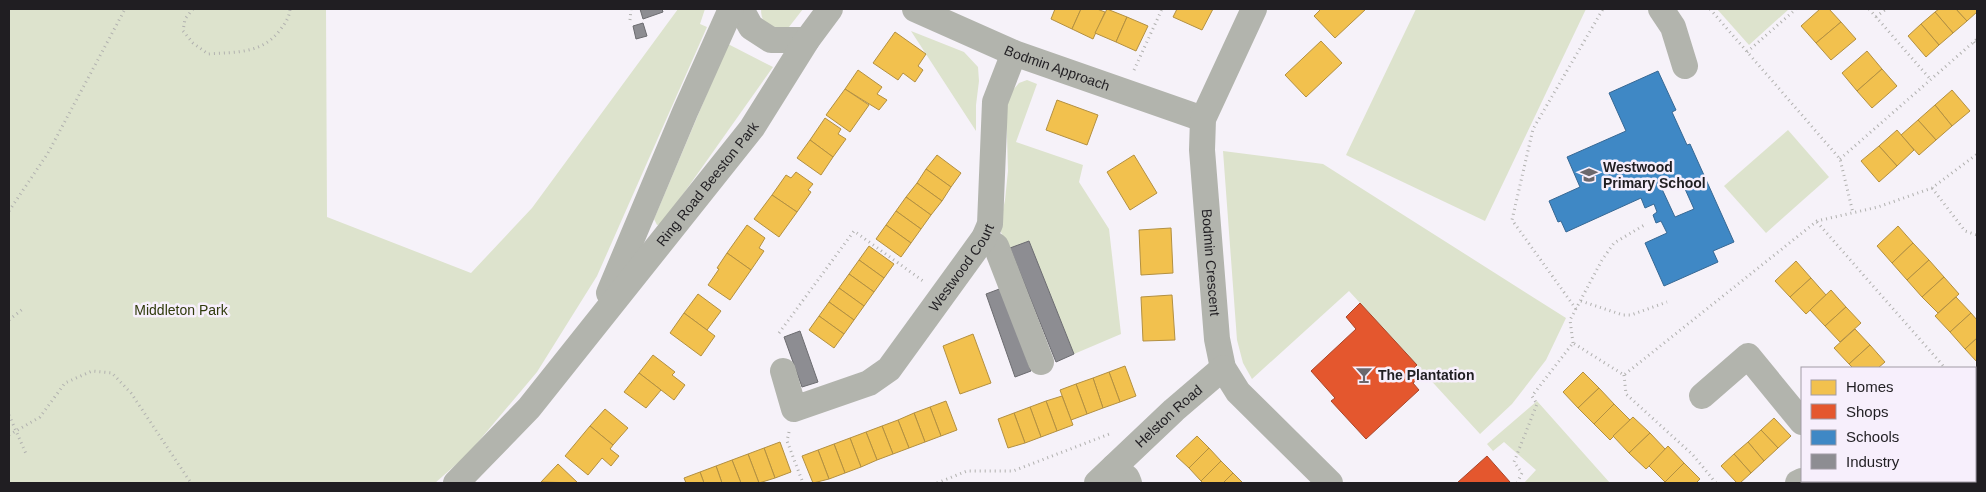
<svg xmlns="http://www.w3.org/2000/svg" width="1986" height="492" viewBox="0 0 1986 492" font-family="Helvetica,sans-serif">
<rect width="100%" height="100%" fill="#f6f2f9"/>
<g fill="#dde3cd">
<path d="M 9,9 L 326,9 L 327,217 L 471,273 L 532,208 L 678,9 L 705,9 L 700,24 L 707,27 L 597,276 L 537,372 L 468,454 L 435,483 L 9,483 Z"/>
<path d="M 761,9 L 803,9 L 789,27 C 774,30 761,28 761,9 Z"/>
<path d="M 1416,9 L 1586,9 L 1485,221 L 1346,155 Z"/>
<path d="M 1717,9 L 1789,9 L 1749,45 Z"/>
<path d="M 911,31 L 964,52 L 978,67 L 979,81 L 976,105 L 976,131 Z"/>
<path d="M 728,44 L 773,67 L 662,224 L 657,225 L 654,219 Z"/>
<path d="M 1027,80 L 1037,84 L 1016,142 L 1083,165 L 1079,182 L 1109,229 L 1121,334 L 1074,354 L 1029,241 L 1010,248 L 999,229 L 1005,200 L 1008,171 L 1006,101 L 1012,91 L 1019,83 Z"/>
<path d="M 1788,130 L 1829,177 L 1766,233 L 1724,186 Z"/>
<path d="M 1223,151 L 1323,164 L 1566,318 L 1546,360 L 1512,404 L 1480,434 L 1349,291 L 1252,379 L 1243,363 L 1237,340 Z"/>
<path d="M 1537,401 L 1610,483 L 1524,483 L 1536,470 L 1504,442 L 1493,451 L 1487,444 Z"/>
</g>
<g fill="#f2c14e" stroke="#b39041">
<path d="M 1055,9 L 1081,9 L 1072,29 L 1051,19 Z"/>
<path d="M 1081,9 L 1097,9 L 1105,12 L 1093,39 L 1072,29 Z"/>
<path d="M 1107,9 L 1127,17 L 1116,42 L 1095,33 Z"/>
<path d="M 1177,9 L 1213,9 L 1202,30 L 1173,17 Z"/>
<path d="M 1321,9 L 1366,9 L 1335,38 L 1314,16 Z"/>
<path d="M 1820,9 L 1829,9 L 1841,22 L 1816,43 L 1801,26 Z"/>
<path d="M 1939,9 L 1956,9 L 1967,21 L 1953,33 L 1935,12 Z"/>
<path d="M 1956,9 L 1977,9 L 1977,12 L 1967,21 Z"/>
<path d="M 1935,12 L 1953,33 L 1939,45 L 1921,24 Z"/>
<path d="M 1127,17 L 1148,26 L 1136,51 L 1116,42 Z"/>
<path d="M 1841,22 L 1856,39 L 1831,60 L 1816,43 Z"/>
<path d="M 1921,24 L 1939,45 L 1926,57 L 1908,36 Z"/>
<path d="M 895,32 L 926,54 L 918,66 L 923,70 L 915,82 L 903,73 L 898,80 L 873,63 Z"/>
<path d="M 1321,41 L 1342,63 L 1306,97 L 1285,75 Z"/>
<path d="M 1867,51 L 1882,69 L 1857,91 L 1842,73 Z"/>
<path d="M 1882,69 L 1897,86 L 1872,108 L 1857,91 Z"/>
<path d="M 858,70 L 882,87 L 877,94 L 887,100 L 879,110 L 845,89 Z"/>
<path d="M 845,89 L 869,105 L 850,132 L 826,115 Z"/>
<path d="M 1952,90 L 1970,111 L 1952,126 L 1935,105 Z"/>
<path d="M 1057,100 L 1098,115 L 1087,145 L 1046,130 Z"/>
<path d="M 1935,105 L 1952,126 L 1936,140 L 1918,120 Z"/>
<path d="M 825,118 L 841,129 L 838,134 L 846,139 L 833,157 L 810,140 Z"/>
<path d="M 1918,120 L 1936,140 L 1919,155 L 1901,135 Z"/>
<path d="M 1897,130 L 1914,150 L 1897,166 L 1879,146 Z"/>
<path d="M 810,140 L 833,157 L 821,175 L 797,158 Z"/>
<path d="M 1879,146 L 1897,166 L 1879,182 L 1861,161 Z"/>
<path d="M 937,155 L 961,173 L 951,187 L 926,169 Z"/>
<path d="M 1134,155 L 1157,193 L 1130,210 L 1107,172 Z"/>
<path d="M 926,169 L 951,187 L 942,201 L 917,183 Z"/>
<path d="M 796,172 L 813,184 L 808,190 L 811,192 L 797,212 L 772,195 L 786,175 L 791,178 Z"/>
<path d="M 917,183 L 942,201 L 931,215 L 906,197 Z"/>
<path d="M 772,195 L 797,212 L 779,237 L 754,219 Z"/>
<path d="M 906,197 L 931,215 L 921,229 L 896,211 Z"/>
<path d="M 896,211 L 921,229 L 911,243 L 886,225 Z"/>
<path d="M 747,225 L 765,238 L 759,248 L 764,251 L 751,270 L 727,253 Z"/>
<path d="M 886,225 L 911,243 L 901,257 L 876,239 Z"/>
<path d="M 1898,226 L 1913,243 L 1892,263 L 1877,246 Z"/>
<path d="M 1171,228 L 1173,273 L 1141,275 L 1139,230 Z"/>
<path d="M 1913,243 L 1929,260 L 1907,280 L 1892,263 Z"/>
<path d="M 869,246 L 894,264 L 884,278 L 859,260 Z"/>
<path d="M 727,253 L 751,270 L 730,300 L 708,285 L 719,269 L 717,268 Z"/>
<path d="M 859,260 L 884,278 L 874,292 L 849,274 Z"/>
<path d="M 1929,260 L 1944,277 L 1922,297 L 1907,280 Z"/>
<path d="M 1796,261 L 1811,278 L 1790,297 L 1775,281 Z"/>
<path d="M 849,274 L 874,292 L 864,306 L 839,288 Z"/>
<path d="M 1944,277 L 1959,294 L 1938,313 L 1922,297 Z"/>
<path d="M 1811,278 L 1826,295 L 1806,314 L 1790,297 Z"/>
<path d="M 839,288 L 864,306 L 854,320 L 829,302 Z"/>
<path d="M 1831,290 L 1846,307 L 1825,326 L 1810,310 Z"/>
<path d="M 698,294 L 721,311 L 707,330 L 684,313 Z"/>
<path d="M 1172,295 L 1175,340 L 1143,341 L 1141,297 Z"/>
<path d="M 1956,297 L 1971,313 L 1950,332 L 1935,316 Z"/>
<path d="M 829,302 L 854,320 L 844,334 L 819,316 Z"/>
<path d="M 1846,307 L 1861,323 L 1840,342 L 1825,326 Z"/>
<path d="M 684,313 L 715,336 L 701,356 L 670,333 Z"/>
<path d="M 1971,313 L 1977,320 L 1977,338 L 1965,349 L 1950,332 Z"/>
<path d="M 819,316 L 844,334 L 834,348 L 809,330 Z"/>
<path d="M 1855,329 L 1870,345 L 1849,364 L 1834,348 Z"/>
<path d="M 973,334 L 991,383 L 960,394 L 943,346 Z"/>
<path d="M 1977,338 L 1977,362 L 1965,349 Z"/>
<path d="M 1870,345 L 1885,362 L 1878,368 L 1853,368 L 1849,364 Z"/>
<path d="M 653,355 L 675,372 L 672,375 L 685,385 L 674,400 L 639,373 Z"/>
<path d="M 1125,366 L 1136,396 L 1120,402 L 1109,372 Z"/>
<path d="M 1109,372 L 1120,402 L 1103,408 L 1093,378 Z"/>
<path d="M 1583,372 L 1599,388 L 1578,408 L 1563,392 Z"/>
<path d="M 639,373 L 661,390 L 646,408 L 624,392 Z"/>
<path d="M 1093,378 L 1103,408 L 1087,414 L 1076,384 Z"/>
<path d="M 1076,384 L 1087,414 L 1071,420 L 1060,390 Z"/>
<path d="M 1599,388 L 1614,404 L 1594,424 L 1578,408 Z"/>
<path d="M 1062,396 L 1073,425 L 1057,431 L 1046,401 Z"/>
<path d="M 946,401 L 957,430 L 941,436 L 930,407 Z"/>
<path d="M 1046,401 L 1057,431 L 1041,437 L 1030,407 Z"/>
<path d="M 1614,404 L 1630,420 L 1610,440 L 1594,424 Z"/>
<path d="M 930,407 L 941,436 L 925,442 L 914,413 Z"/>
<path d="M 1030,407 L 1041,437 L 1025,443 L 1014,413 Z"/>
<path d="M 605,409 L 628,428 L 613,445 L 590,426 Z"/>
<path d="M 914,413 L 925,442 L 909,448 L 898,420 Z"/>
<path d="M 1014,413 L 1025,443 L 1008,448 L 998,419 Z"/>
<path d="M 1633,417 L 1650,433 L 1629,453 L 1613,436 Z"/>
<path d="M 1774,418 L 1791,436 L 1778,448 L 1761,430 Z"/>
<path d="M 898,420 L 909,448 L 893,454 L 882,426 Z"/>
<path d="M 590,426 L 613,445 L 610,449 L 619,456 L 611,466 L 602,458 L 588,475 L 565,456 Z"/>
<path d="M 882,426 L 893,454 L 877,460 L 866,432 Z"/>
<path d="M 1761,430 L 1778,448 L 1764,461 L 1748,442 Z"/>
<path d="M 866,432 L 877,460 L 861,467 L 850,438 Z"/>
<path d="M 1650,433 L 1666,450 L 1646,469 L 1629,453 Z"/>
<path d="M 1197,436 L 1209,448 L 1189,468 L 1176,456 Z"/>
<path d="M 850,438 L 861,467 L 845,473 L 834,444 Z"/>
<path d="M 780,442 L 791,472 L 775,478 L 764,448 Z"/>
<path d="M 1748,442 L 1764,461 L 1751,473 L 1734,454 Z"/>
<path d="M 834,444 L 845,473 L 829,479 L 818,450 Z"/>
<path d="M 1668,446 L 1684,463 L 1665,482 L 1649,466 Z"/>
<path d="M 764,448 L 775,478 L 759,483 L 748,454 Z"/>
<path d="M 1209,448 L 1221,461 L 1201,481 L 1189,468 Z"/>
<path d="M 818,450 L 829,479 L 813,483 L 802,456 Z"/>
<path d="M 748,454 L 759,483 L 741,483 L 732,460 Z"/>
<path d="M 1734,454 L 1751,473 L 1740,483 L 1737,483 L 1721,466 Z"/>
<path d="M 732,460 L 741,483 L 722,483 L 716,466 Z"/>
<path d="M 1221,461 L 1233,473 L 1223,483 L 1203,483 L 1201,481 Z"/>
<path d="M 1684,463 L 1700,479 L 1696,483 L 1666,483 L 1665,482 Z"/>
<path d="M 558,464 L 578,483 L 541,482 Z"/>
<path d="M 716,466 L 722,483 L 704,483 L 700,472 Z"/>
<path d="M 700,472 L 704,483 L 686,483 L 684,478 Z"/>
<path d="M 1233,473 L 1243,483 L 1223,483 Z"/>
</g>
<g fill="#e4572e" stroke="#a9462a">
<path d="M 1360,303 L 1417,365 L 1411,371 L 1418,379 L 1413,383 L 1419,390 L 1366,439 L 1331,401 L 1335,398 L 1311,371 L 1356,329 L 1346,317 Z"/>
<path d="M 1487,456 L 1510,482 L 1509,483 L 1457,483 Z"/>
</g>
<path fill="#3f88c5" stroke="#366894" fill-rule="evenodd" d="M 1658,71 L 1676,110 L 1672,112 L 1687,145 L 1690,144 L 1734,242 L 1713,251 L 1718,262 L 1664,286 L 1645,243 L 1667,233 L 1661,221 L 1656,223 L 1653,215 L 1657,212 L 1654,204 L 1645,208 L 1641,198 L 1566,232 L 1561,221 L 1558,222 L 1549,201 L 1580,187 L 1567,157 L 1626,131 L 1609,93 ZM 1681,180 L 1694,209 L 1675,217 L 1662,189 Z"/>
<g fill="#8d8d92" stroke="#6c6c70">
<path d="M 640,9 L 662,9 L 663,12 L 643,19 Z"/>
<path d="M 643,23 L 647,36 L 636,39 L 633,26 Z"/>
<path d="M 1029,241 L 1074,354 L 1056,362 L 1010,248 Z"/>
<path d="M 1002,288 L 1031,371 L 1015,377 L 986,294 Z"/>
<path d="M 800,331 L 818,382 L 802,387 L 784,337 Z"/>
</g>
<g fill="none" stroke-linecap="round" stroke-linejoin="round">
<g stroke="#b1b1af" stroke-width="3" stroke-dasharray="1 4" stroke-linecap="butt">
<path d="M 193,9 L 185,19 L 183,31 L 193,43 L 208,54 C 236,52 262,54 280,30 C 286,22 289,18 290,9"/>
<path d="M 1710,9 L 1840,159 L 1853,213"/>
<path d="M 1869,9 L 1931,80"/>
<path d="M 1876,17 L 1886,9"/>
<path d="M 630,20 L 631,9"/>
<path d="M 1974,42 L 1977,46"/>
<path d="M 1747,52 L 1796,9"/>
<path d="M 1134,70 L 1162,9"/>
<path d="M 1840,159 L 1977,39"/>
<path d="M 1932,188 L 1965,231 L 1977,235"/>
<path d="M 9,211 L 48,153 L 125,9"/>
<path d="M 1817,222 L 1945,368"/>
<path d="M 1581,301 L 1623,315 L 1631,315 L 1667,302"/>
<path d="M 1576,309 L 1512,220 L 1533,129 L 1603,9"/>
<path d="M 9,320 L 24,308"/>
<path d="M 779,333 L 854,231 L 923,281"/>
<path d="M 1573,343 L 1570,320 L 1602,260 L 1614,243 L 1646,224"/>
<path d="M 1624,375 L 1626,394 L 1693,455 L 1716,483"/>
<path d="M 1975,403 L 1977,405"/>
<path d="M 9,415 L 27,456"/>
<path d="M 789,432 L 787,441 L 803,483"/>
<path d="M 9,435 L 40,417 L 65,383 L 92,371 L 112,373 L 131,393 L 191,483"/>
<path d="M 1939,481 L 1940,483"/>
<path d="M 937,483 L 967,471 L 1013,471 L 1112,433"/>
<path d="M 1517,483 L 1522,473 L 1514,462 L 1537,404 L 1532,396 L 1573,343 L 1624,375 L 1817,221 L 1878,207 L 1932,188 L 1977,154"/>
</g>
<g stroke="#b2b4ad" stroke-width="26">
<path d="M 741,9 L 751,27 L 771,40 L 807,40"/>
<path id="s1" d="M 915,9 L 1014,53 L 1203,119"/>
<path id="s2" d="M 1254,9 L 1203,119 L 1202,150 L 1217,339 L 1223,368 L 1238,392 L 1330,483"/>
<path d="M 1661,9 L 1673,27 L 1685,66"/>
<path d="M 984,238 L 996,246 L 1041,362"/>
<path d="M 609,293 L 685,112 L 731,9"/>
<path id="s3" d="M 783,371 L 794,409 L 869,383 L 889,369 L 984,238 L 990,224 L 995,102 L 1014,53"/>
<path d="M 1702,396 L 1748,356 L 1802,422"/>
<path d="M 1975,439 L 1977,439"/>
<path d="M 1114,467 L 1127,478 L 1129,483"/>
<path id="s4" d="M 456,483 L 529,408 L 752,128 L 807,40 L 830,9"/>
<path id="s5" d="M 1097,483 L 1174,410 L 1223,368"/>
<path d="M 1798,483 L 1802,481"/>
</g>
</g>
<defs>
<g id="school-bare" transform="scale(1.35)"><path d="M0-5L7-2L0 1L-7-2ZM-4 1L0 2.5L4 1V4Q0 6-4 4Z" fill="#6b686d" stroke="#f7effc" stroke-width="2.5" paint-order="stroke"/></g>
<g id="bar-bare" transform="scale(1.35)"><path d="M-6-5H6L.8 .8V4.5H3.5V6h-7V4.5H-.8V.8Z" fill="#6b686d" stroke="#f7effc" stroke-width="2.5" paint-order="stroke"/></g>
</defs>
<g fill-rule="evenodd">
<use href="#school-bare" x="1589" y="175"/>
<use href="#bar-bare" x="1364" y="375"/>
</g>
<g text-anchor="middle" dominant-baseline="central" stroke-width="5" stroke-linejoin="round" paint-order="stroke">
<g font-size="14" fill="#201e22" stroke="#f7effc">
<text stroke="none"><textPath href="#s1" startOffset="154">Bodmin Approach</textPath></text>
<text stroke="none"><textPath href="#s4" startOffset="391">Ring Road Beeston Park</textPath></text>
<text stroke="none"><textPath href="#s2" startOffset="265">Bodmin Crescent</textPath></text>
<text stroke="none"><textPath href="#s3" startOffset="268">Westwood Court</textPath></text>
<text stroke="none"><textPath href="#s5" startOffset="98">Helston Road</textPath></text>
</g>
<g font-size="14" font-weight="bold" fill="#201e22" stroke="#f7effc" text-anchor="start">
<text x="1603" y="167">Westwood<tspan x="1603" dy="16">Primary School</tspan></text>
<text x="1378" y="375">The Plantation</text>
</g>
<g font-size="14" fill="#303b0c" stroke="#f7effc">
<text x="181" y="310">Middleton Park</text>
</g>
</g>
<rect width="1986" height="492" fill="none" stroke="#201e22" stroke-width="20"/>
<rect x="1801" y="367" width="175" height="115" fill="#f7effc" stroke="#a19ba5"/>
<rect x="1811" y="380" width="25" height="15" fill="#f2c14e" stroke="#a19ba5"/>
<text x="1846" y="392" font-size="15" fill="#201e22">Homes</text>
<rect x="1811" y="404" width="25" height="15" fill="#e4572e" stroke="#a19ba5"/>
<text x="1846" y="417" font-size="15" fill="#201e22">Shops</text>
<rect x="1811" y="430" width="25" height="15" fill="#3f88c5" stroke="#a19ba5"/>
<text x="1846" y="442" font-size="15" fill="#201e22">Schools</text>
<rect x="1811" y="454" width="25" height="15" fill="#8d8d92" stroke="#a19ba5"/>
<text x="1846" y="467" font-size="15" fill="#201e22">Industry</text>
</svg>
